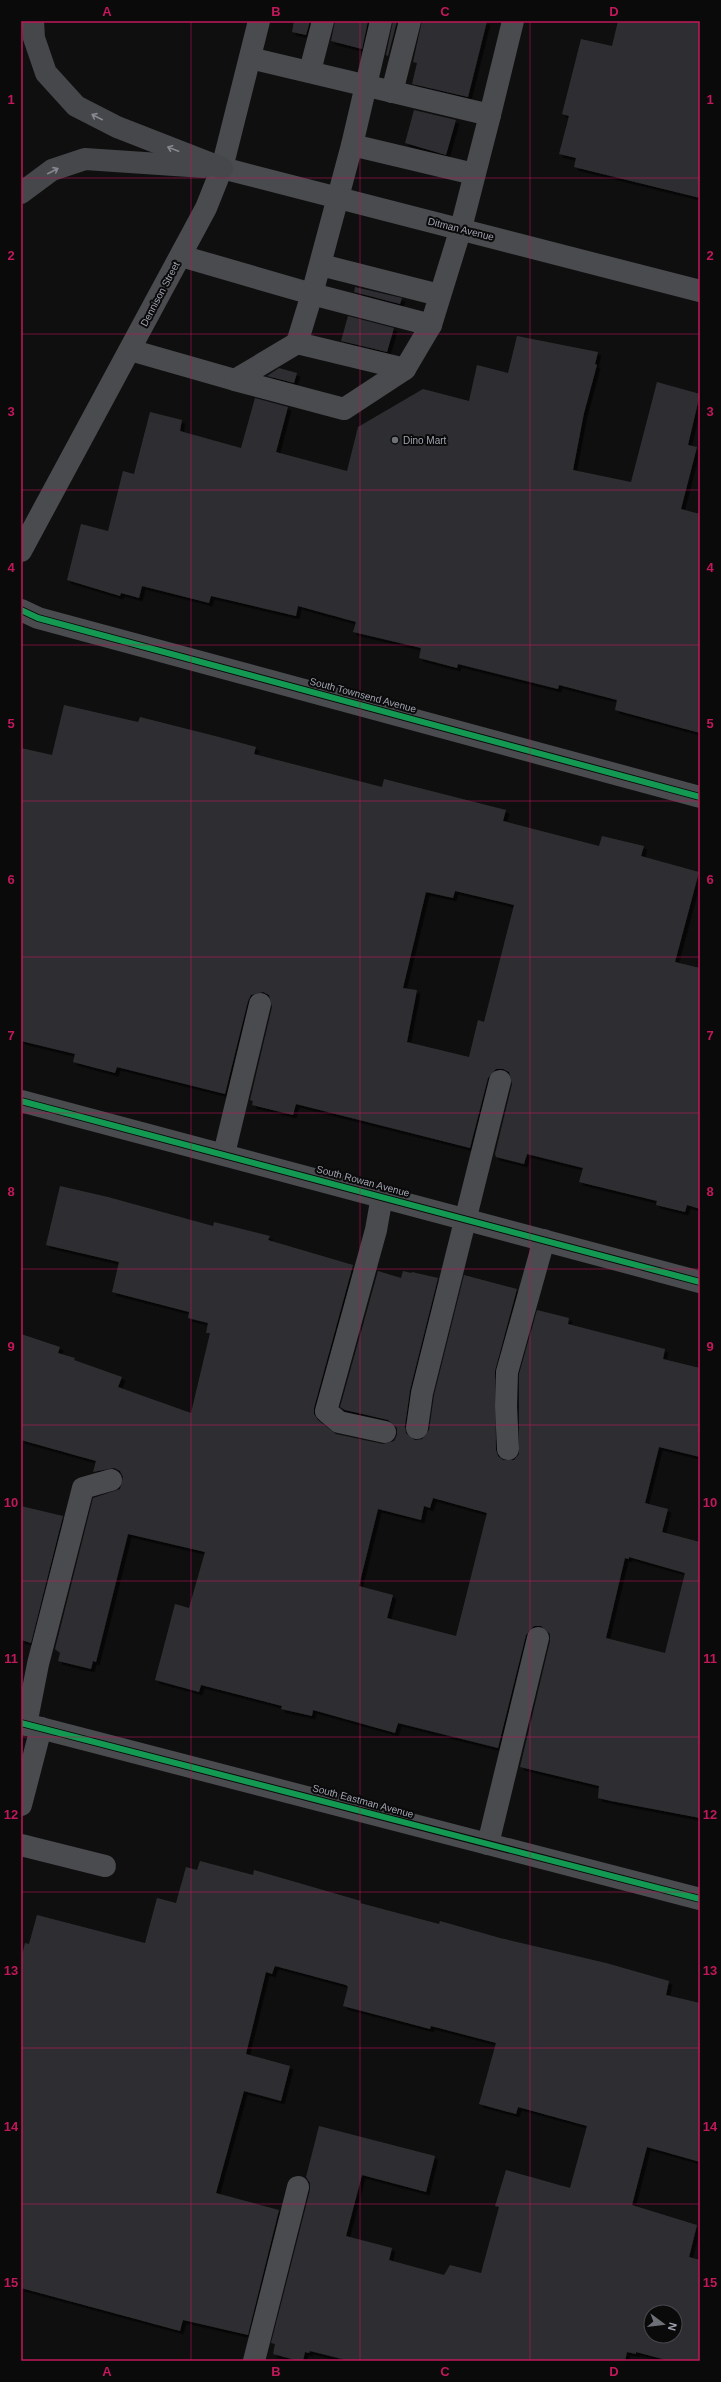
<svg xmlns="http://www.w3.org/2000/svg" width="721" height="2382" viewBox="0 0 721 2382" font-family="Arial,sans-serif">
<defs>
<filter id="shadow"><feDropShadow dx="3.5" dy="3.5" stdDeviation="0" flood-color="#0009"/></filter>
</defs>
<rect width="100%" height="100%" fill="#0f0f10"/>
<g fill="#2e2e30" fill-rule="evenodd" filter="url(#shadow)">
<path d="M 294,21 L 310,21 L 306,35 L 292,32 Z"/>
<path d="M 335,21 L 368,21 L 362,49 L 331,41 Z"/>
<path d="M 393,21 L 397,21 L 388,56 L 386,55 Z"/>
<path d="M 422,21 L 487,21 L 468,97 L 412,84 L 417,63 L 413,62 Z"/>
<path d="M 618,21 L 700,21 L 700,198 L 574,167 L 576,158 L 559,154 L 569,116 L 562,114 L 581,39 L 612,46 Z"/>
<path d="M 414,110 L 456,120 L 446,155 L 405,143 Z"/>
<path d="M 355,287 L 402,298 L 400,304 L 354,292 Z"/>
<path d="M 348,316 L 394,328 L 387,352 L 341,341 Z"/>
<path d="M 517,336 L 598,352 L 595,364 L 597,365 L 584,413 L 573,470 L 631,482 L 657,382 L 700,394 L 688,445 L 697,447 L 681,509 L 700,514 L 700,733 L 615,710 L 617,700 L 559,685 L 558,689 L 458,664 L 457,668 L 419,658 L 421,648 L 353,632 L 356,622 L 298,606 L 296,616 L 211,596 L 209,603 L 142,586 L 139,598 L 121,593 L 120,596 L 67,580 L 81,524 L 108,531 L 123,471 L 134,474 L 150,412 L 182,420 L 180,431 L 241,448 L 255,398 L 288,407 L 276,452 L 347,471 L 358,427 L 423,389 L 469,401 L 477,365 L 508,373 Z"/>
<path d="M 279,368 L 297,373 L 294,383 L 267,376 Z"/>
<path d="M 64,705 L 138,722 L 140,717 L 219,737 L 256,747 L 254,754 L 382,787 L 384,779 L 506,810 L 503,821 L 599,846 L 602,836 L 644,846 L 641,856 L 699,872 L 675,962 L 700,968 L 700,1209 L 687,1205 L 685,1212 L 656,1205 L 657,1201 L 579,1182 L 583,1168 L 527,1154 L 524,1164 L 496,1157 L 495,1154 L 512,1084 L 509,1072 L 503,1069 L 496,1069 L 488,1078 L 470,1148 L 296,1104 L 293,1115 L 252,1105 L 253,1101 L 250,1100 L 272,1007 L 269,995 L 263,992 L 251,995 L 248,1001 L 225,1094 L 117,1067 L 115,1073 L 73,1062 L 75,1054 L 21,1041 L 21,748 L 52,755 ZM 455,891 L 514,905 L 484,1022 L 478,1020 L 469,1057 L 407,1042 L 417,990 L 403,988 L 426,892 L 453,898 Z"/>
<path d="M 60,1186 L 108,1197 L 213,1226 L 214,1222 L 270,1236 L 268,1240 L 353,1265 L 314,1408 L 314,1414 L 318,1420 L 336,1434 L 383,1444 L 394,1441 L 397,1435 L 397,1428 L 388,1420 L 345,1410 L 340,1407 L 378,1271 L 401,1278 L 403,1271 L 411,1273 L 412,1272 L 438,1278 L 410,1390 L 405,1426 L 406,1433 L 415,1440 L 422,1439 L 429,1430 L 434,1395 L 464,1275 L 517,1289 L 495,1371 L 496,1450 L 498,1456 L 503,1460 L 514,1460 L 519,1454 L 519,1374 L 537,1310 L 569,1318 L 568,1324 L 665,1349 L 663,1359 L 700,1368 L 700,1457 L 659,1447 L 645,1503 L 668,1509 L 662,1532 L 700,1542 L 700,1818 L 611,1801 L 598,1798 L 599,1786 L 520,1767 L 550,1641 L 550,1634 L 541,1626 L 534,1626 L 526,1635 L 498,1748 L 398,1723 L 395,1733 L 313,1710 L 312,1716 L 281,1709 L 282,1706 L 201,1685 L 199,1692 L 155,1680 L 175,1604 L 189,1608 L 205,1552 L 128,1534 L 96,1662 L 93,1661 L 91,1669 L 58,1661 L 60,1653 L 55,1649 L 93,1498 L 120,1489 L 123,1477 L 120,1471 L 114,1468 L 93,1472 L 96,1461 L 21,1440 L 21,1334 L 60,1347 L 58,1353 L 75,1358 L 74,1360 L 122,1377 L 118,1387 L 191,1413 L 210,1333 L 206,1333 L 208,1323 L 188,1318 L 189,1312 L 112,1292 L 119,1262 L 46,1245 ZM 433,1498 L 487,1513 L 456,1636 L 387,1618 L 393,1595 L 359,1586 L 378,1509 L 421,1520 L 424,1506 L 430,1508 ZM 629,1557 L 685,1573 L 665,1653 L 606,1638 L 625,1558 L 629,1559 Z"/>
<path d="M 21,1506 L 63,1516 L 31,1643 L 21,1640 Z"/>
<path d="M 200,1861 L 253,1875 L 254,1870 L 361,1901 L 360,1903 L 439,1924 L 440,1921 L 500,1938 L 606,1963 L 669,1981 L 666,1995 L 700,2003 L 700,2162 L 647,2147 L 632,2205 L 697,2225 L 689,2257 L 700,2260 L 700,2361 L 670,2361 L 636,2352 L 636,2354 L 627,2352 L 625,2361 L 350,2361 L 310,2351 L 309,2353 L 305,2352 L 303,2361 L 299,2361 L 273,2354 L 275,2344 L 271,2343 L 310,2190 L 310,2183 L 306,2177 L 319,2126 L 435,2156 L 426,2192 L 362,2175 L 346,2236 L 392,2248 L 389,2260 L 444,2275 L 450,2265 L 481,2273 L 499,2207 L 495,2206 L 506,2170 L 570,2188 L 587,2126 L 518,2107 L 516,2114 L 479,2104 L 496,2043 L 431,2026 L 430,2029 L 343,2006 L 348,1987 L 346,1985 L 275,1966 L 272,1974 L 266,1972 L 246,2054 L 290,2066 L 281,2101 L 244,2091 L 216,2193 L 279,2210 L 248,2335 L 183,2320 L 180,2331 L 21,2288 L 21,1959 L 25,1943 L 29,1944 L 37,1915 L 145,1943 L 157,1898 L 176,1903 L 186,1867 L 197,1870 ZM 651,2312 L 675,2312 L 675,2336 L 651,2336 Z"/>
</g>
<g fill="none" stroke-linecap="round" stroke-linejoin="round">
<g stroke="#4a4b4e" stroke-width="22">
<path d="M 310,71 L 323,21"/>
<path d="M 392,92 L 410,21"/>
<path d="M 490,115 L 513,21"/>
<path d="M 352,145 L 381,21"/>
<path d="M 181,256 L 312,294 L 352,145 L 474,174"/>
<path d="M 321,265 L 439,295"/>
<path d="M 297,343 L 312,294 L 431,325"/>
<path d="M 130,350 L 235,380 L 297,343 L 405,369 L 431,325 L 461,228 L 490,115 L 250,58"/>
<path d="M 235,380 L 344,409 L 405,369"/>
<path d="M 224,1154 L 260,1004"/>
<path d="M 382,1196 L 376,1230 L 326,1411 L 339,1422 L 385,1432"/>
<path d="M 417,1428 L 422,1393 L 500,1081"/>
<path d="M 508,1449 L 506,1406 L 507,1372 L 544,1240"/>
<path d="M 26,1725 L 38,1664 L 83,1488 L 111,1480"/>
<path d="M 21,1805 L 41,1728"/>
<path d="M 488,1844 L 538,1638"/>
<path d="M 21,1845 L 105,1866"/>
<path d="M 254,2361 L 298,2187"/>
</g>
<g stroke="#4a4b4e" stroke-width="22">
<path d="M 222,168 L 700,291"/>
<path d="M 21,610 L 38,618 L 700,797"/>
<path d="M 21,1101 L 700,1282"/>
<path d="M 21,1723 L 700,1899"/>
</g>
<path stroke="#4a4b4e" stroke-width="22" d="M 21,551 L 206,208 L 222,168 L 259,21"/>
<g stroke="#46474a" stroke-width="22">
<path d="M 33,21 L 34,38 L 46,73 L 76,106 L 117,127 L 222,168"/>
<path d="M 21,193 L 52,170 L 85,159 L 204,167"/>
</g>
<g stroke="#0a0a0b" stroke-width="8">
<g id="cycleway">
<path d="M 21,610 L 38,618 L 700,797"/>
<path d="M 21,1101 L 700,1282"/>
<path d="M 21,1723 L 700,1899"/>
</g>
</g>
<use href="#cycleway" stroke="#139951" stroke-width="6"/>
</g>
<defs><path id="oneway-shaft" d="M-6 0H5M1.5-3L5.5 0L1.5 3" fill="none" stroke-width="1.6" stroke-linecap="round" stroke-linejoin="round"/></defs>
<g stroke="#868891">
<use href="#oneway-shaft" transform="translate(97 117) rotate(-153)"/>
<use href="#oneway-shaft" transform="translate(173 149) rotate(-159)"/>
<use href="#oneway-shaft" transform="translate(53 171) rotate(-27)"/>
</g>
<path fill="none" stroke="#c2185b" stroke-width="1" stroke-opacity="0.55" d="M 191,21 L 191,2361M 360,21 L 360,2361M 530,21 L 530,2361M 21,178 L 700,178M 21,334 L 700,334M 21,490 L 700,490M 21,645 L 700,645M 21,801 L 700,801M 21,957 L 700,957M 21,1113 L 700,1113M 21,1269 L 700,1269M 21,1425 L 700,1425M 21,1581 L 700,1581M 21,1737 L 700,1737M 21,1892 L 700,1892M 21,2048 L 700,2048M 21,2204 L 700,2204"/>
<circle fill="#6e7078" stroke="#0a0a0b" stroke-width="1.5" cx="395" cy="440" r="4"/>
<g text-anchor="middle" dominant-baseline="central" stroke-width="4" stroke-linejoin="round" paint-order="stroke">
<g font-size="10" fill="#a1a4b0" stroke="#0a0a0b">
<text transform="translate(461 229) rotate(14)">Ditman Avenue</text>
<text transform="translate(160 294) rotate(-62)">Dennison Street</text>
<text transform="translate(363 695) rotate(15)">South Townsend Avenue</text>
<text transform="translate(363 1181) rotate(15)">South Rowan Avenue</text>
<text transform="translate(363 1801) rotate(15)">South Eastman Avenue</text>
</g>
<g font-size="10" fill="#a1a4b0" stroke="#0a0a0b" text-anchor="start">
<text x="403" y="440">Dino Mart</text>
</g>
</g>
<rect width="721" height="2382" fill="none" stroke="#0a0a0b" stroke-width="44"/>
<g transform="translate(663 2324) rotate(105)"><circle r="19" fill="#0a0a0b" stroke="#46484d"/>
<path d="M0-3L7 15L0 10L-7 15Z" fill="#6e7078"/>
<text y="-6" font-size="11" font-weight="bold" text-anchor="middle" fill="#a1a4b0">N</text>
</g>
<rect x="22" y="22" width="677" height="2338" fill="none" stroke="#c2185b" stroke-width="1.5"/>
<g font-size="13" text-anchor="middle" font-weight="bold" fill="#c2185b">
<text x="107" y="16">A</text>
<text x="276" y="16">B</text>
<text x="445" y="16">C</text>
<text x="614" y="16">D</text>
<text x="11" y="104">1</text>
<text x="710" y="104">1</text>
<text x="11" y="260">2</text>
<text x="710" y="260">2</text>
<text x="11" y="416">3</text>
<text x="710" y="416">3</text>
<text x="11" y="572">4</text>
<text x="710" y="572">4</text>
<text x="11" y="728">5</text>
<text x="710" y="728">5</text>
<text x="11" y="884">6</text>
<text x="710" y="884">6</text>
<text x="11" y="1040">7</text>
<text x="710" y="1040">7</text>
<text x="11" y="1196">8</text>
<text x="710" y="1196">8</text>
<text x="11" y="1351">9</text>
<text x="710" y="1351">9</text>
<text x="11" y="1507">10</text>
<text x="710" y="1507">10</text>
<text x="11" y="1663">11</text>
<text x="710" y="1663">11</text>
<text x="11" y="1819">12</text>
<text x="710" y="1819">12</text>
<text x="11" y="1975">13</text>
<text x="710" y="1975">13</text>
<text x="11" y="2131">14</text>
<text x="710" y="2131">14</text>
<text x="11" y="2287">15</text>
<text x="710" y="2287">15</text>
<text x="107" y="2376">A</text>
<text x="276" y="2376">B</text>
<text x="445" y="2376">C</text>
<text x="614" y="2376">D</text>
</g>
</svg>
